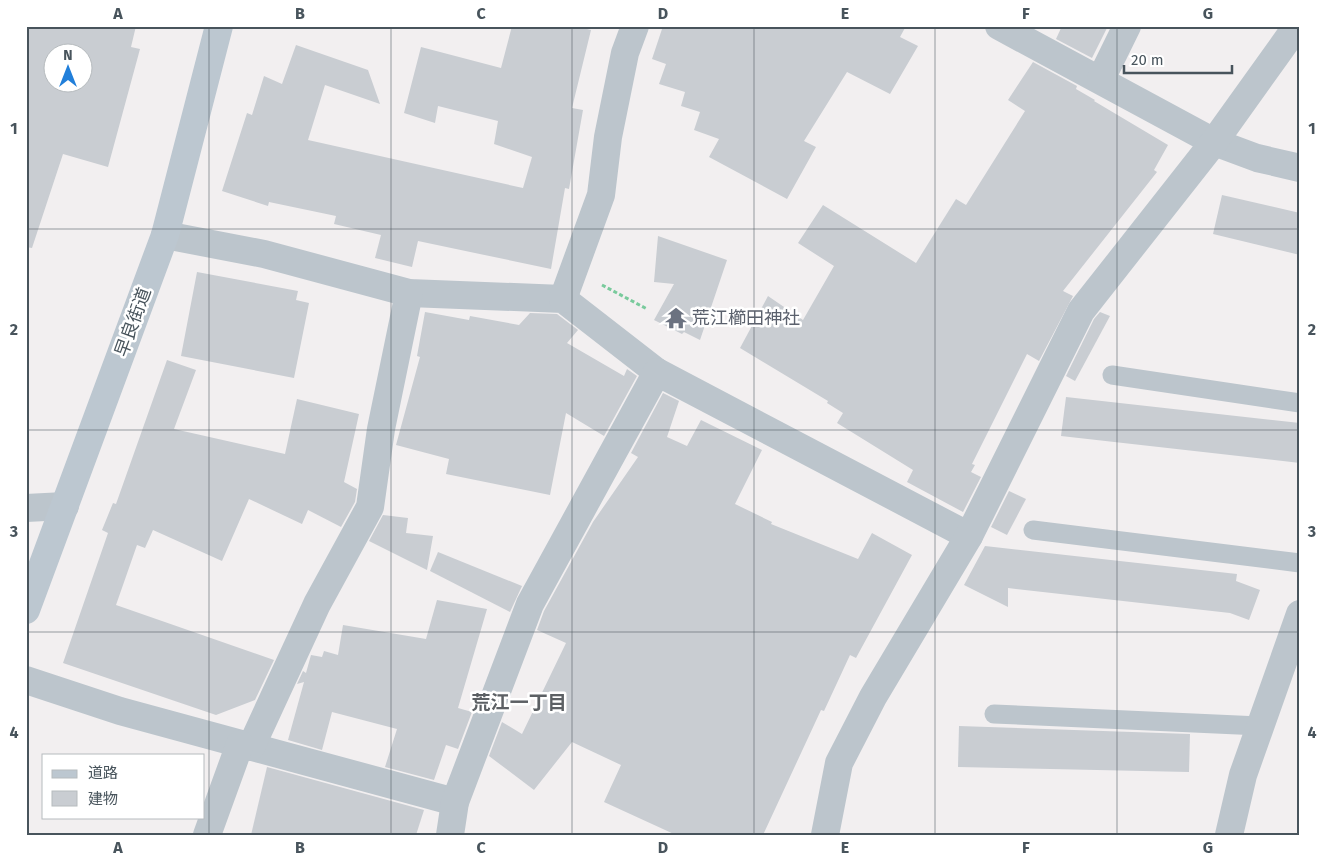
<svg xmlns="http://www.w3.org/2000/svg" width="1326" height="861" viewBox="0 0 1326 861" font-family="'Fira Sans','Noto Sans JP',sans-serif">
<rect width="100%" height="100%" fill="#f2eff0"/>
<g fill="#c9cdd2" fill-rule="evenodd">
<path d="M 26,26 L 136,26 L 131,47 L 140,49 L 108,167 L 63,154 L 32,248 L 26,247 ZM 52,52 L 82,52 L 82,82 L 52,82 Z"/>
<path d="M 512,26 L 575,26 L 591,30 L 572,108 L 583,110 L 569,189 L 565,188 L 551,269 L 418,241 L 412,267 L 375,258 L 381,235 L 334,224 L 336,216 L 269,202 L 268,206 L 222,191 L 247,113 L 252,115 L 264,76 L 282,84 L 296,45 L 368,70 L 380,104 L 325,85 L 308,140 L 523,188 L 532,157 L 494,144 L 498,121 L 438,106 L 435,123 L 404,113 L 421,47 L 501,68 Z"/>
<path d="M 663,26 L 906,26 L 900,37 L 918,46 L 890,94 L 847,72 L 804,141 L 816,147 L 787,199 L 709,157 L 719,139 L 694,130 L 700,112 L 681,106 L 685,92 L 659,84 L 666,64 L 652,59 Z"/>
<path d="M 1062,26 L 1108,26 L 1092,58 L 1056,39 Z"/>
<path d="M 1033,62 L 1077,86 L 1076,89 L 1095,100 L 1094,101 L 1168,145 L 1154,170 L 1157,172 L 1063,291 L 1073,296 L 1039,361 L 1027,354 L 972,464 L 975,465 L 971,472 L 981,477 L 963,512 L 907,482 L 913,470 L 837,423 L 843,413 L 827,403 L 828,401 L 740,348 L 768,296 L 803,320 L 834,266 L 798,243 L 823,205 L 916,263 L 956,199 L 966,205 L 1025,111 L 1008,100 Z"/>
<path d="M 1222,195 L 1300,213 L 1300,255 L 1213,234 Z"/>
<path d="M 658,236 L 727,260 L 700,340 L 684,332 L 682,334 L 654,320 L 674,284 L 654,282 Z"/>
<path d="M 197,272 L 298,291 L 296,300 L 309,303 L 294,378 L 181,356 Z"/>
<path d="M 425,312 L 469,320 L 470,316 L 519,325 L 530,313 L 557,314 L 578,330 L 567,343 L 624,376 L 627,369 L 637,376 L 604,436 L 566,413 L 550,495 L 446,474 L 449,459 L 396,445 L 420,357 L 417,356 Z"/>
<path d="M 1100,312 L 1110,316 L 1075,381 L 1066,376 L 1094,319 Z"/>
<path d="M 167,360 L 196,370 L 174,429 L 285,454 L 297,399 L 359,414 L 344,482 L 357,489 L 355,502 L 341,527 L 308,510 L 302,524 L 249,499 L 222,561 L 153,530 L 145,548 L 137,545 L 116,605 L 274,660 L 255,700 L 216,715 L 63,663 L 108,533 L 102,530 L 113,503 L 116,504 Z"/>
<path d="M 663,393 L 679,401 L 667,437 L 687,446 L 701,420 L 762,450 L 735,504 L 772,522 L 771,524 L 858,559 L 872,533 L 912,555 L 856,658 L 850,655 L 824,711 L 821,710 L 763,835 L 676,835 L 604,802 L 621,765 L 572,742 L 534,790 L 489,756 L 502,722 L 522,734 L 566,643 L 537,630 L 544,611 L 593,522 L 638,457 L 631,453 Z"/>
<path d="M 1066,397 L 1300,423 L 1300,463 L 1061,436 Z"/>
<path d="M 1009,491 L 1026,499 L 1007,535 L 991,527 Z"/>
<path d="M 383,515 L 408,518 L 406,533 L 433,536 L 427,570 L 369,541 Z"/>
<path d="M 985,546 L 1237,574 L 1236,581 L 1260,590 L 1249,620 L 1230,613 L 1008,588 L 1008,607 L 964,585 Z"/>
<path d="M 438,552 L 522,586 L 510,612 L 430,571 Z"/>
<path d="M 437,600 L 487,609 L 458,708 L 472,712 L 458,749 L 446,745 L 434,780 L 385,767 L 397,729 L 332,712 L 322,750 L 288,740 L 304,682 L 297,684 L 303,671 L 306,673 L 311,655 L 322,657 L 324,651 L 338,655 L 343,625 L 426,639 Z"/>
<path d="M 959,726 L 1190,734 L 1189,772 L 958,767 Z"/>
<path d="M 267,767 L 424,810 L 416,835 L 251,835 Z"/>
</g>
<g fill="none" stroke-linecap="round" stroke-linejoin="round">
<path stroke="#79ca9c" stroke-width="3" stroke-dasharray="4 2.5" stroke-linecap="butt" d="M 602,285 L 647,309"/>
<g stroke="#bcc5cc" stroke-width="19">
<path d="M 1112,375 L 1300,403"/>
<path d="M 1033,530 L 1300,563"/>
<path d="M 994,714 L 1260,726"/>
</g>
<g stroke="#bcc5cc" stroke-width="28">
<path d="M 999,26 L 1214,142 L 1257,158 L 1300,168"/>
<path d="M 1101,79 L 1127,26"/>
<path d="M 165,235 L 264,254 L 409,293 L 563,299 L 657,372"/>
<path d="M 563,299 L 601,195 L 608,137 L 625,53 L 635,26"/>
<path d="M 26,508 L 65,506"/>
<path d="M 26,680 L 120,711 L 455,802"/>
<path d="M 251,747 L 317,604 L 370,507 L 381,429 L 409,293"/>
<path d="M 207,835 L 240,744"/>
<path d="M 450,835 L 455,802 L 530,604 L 657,372 L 969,536"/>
<path d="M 825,835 L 839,763 L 873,697 L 969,536 L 1081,311 L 1214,142 L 1297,26"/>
<path d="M 1229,835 L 1243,775 L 1300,614"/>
</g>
<path stroke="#bcc7d0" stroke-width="28" d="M 26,610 L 165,235 L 219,26"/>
</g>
<path fill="none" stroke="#48545c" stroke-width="1" stroke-opacity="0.55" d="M 209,26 L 209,835M 391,26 L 391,835M 572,26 L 572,835M 754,26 L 754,835M 935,26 L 935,835M 1117,26 L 1117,835M 26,229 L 1300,229M 26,430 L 1300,430M 26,632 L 1300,632"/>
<defs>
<g id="temple-bare" transform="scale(1.725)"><path d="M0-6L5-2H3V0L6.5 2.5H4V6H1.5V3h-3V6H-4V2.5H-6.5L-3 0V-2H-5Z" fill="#6b7280" stroke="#fff" stroke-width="2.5" paint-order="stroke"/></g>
</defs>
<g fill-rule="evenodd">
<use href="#temple-bare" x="676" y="318"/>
</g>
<g text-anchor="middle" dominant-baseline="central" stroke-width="5" stroke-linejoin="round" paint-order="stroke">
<g font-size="18" fill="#5b616d" stroke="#fff" text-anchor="start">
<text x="692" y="318">荒江櫛田神社</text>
</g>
<g font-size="18" fill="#48545c" stroke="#fff">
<text transform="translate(133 322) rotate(-70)">早良街道</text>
</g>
<g font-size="19" font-weight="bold" fill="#5c6064" stroke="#fff">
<text x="519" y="702">荒江一丁目</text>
</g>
</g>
<rect width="1326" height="861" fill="none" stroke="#ffffff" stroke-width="55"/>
<rect x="42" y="754" width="162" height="65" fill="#ffffff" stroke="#b6bbbe"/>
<rect x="52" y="770" width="25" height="8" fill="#bcc7d0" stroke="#b6bbbe"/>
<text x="88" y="778" font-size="15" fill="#48545c">道路</text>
<rect x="52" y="791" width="25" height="15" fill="#c9cdd2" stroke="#b6bbbe"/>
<text x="88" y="804" font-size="15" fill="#48545c">建物</text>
<g transform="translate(68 68)"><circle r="24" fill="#ffffff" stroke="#b6bbbe"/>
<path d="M0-4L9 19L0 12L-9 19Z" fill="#217fda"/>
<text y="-8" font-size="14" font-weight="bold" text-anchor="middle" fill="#48545c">N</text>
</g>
<path d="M1124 65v8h108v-8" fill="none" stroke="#48545c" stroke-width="2.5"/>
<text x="1131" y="65" font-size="15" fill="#48545c" stroke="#ffffff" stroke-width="4" paint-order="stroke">20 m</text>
<rect x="28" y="28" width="1270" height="806" fill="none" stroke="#48545c" stroke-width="2"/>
<g font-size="16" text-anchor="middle" font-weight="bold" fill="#48545c">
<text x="118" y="19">A</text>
<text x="300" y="19">B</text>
<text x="481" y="19">C</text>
<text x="663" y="19">D</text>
<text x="845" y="19">E</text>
<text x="1026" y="19">F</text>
<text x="1208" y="19">G</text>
<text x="14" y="134">1</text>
<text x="1312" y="134">1</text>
<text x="14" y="335">2</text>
<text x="1312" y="335">2</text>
<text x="14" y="537">3</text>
<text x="1312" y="537">3</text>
<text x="14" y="738">4</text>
<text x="1312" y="738">4</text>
<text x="118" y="853">A</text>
<text x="300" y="853">B</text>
<text x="481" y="853">C</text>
<text x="663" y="853">D</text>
<text x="845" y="853">E</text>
<text x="1026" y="853">F</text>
<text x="1208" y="853">G</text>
</g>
</svg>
